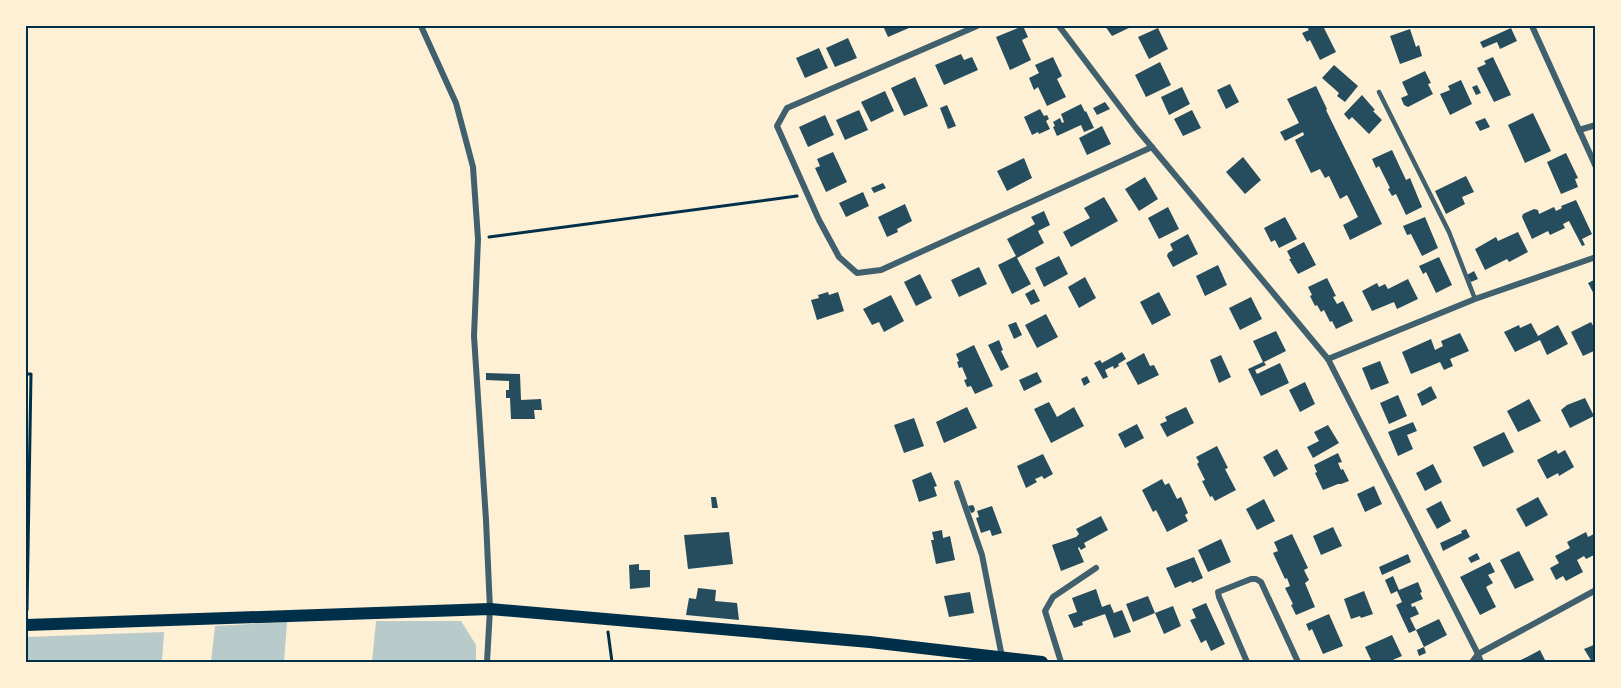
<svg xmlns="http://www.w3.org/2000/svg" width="1621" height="688" viewBox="0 0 1621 688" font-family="Quicksand,sans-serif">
<rect width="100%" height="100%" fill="#fdf0d5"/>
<g fill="#b9caca">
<path d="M 376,621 L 461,621 L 476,645 L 476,662 L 372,662 Z"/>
<path d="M 287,622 L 284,662 L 211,662 L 215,626 Z"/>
<path d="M 164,632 L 162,662 L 26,662 L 26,637 Z"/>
</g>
<g fill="#264d5e">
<path d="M 883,26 L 908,26 L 909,28 L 888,37 Z"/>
<path d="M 1023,26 L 1028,37 L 1022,40 L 1031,60 L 1010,70 L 996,37 Z"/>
<path d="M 1105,26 L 1130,26 L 1131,27 L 1112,36 Z"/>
<path d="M 1306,26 L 1323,26 L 1336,52 L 1320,60 L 1310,40 L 1307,42 L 1302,33 L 1309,30 Z"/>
<path d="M 1158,28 L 1168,49 L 1149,59 L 1138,37 Z"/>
<path d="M 1511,28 L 1517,41 L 1500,49 L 1497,42 L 1483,48 L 1480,42 Z"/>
<path d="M 1410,29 L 1416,47 L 1419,45 L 1422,56 L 1400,64 L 1390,36 Z"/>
<path d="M 848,38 L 857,58 L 835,67 L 826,48 Z"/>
<path d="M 819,48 L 828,68 L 805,78 L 796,58 Z"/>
<path d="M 961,54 L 964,60 L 972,57 L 978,70 L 944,85 L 935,65 Z"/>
<path d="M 1053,57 L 1062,76 L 1057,79 L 1066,97 L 1047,106 L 1038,87 L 1034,90 L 1029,78 L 1039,73 L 1035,65 Z"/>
<path d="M 1493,57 L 1511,95 L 1494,102 L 1477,68 L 1486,64 L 1484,61 Z"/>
<path d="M 1160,62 L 1171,85 L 1146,97 L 1135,75 Z"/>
<path d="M 1334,65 L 1358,86 L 1345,102 L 1337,96 L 1339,93 L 1322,78 Z"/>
<path d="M 1425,71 L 1431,83 L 1428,84 L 1433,94 L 1408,107 L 1404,105 L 1401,98 L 1408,95 L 1402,82 Z"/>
<path d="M 915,77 L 928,106 L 904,116 L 891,88 Z"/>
<path d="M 1461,80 L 1472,104 L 1450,115 L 1440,94 L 1450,90 L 1448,86 Z"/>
<path d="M 1230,84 L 1239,102 L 1226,109 L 1217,90 Z"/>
<path d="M 1477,85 L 1481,93 L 1476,95 L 1472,87 Z"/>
<path d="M 1316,86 L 1327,109 L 1326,110 L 1382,224 L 1350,240 L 1343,225 L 1358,217 L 1347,195 L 1340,199 L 1329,176 L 1325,178 L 1320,169 L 1311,173 L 1295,140 L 1304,135 L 1303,132 L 1285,141 L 1280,132 L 1299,123 L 1287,99 Z"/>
<path d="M 1182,87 L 1190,104 L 1169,115 L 1161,97 Z"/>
<path d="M 885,91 L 894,111 L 871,122 L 861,102 Z"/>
<path d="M 1362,95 L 1375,110 L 1373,111 L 1382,120 L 1369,134 L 1352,117 L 1349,120 L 1344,114 Z"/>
<path d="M 1105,102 L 1110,109 L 1097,115 L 1093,108 Z"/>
<path d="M 1081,104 L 1085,112 L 1086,111 L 1094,128 L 1084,132 L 1081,125 L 1057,136 L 1053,127 L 1055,126 L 1053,122 L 1060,118 L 1062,123 L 1064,122 L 1061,114 Z"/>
<path d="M 947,105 L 956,126 L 948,129 L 940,108 Z"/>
<path d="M 1040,109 L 1044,116 L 1047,115 L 1049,119 L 1046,121 L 1050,129 L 1039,134 L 1038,132 L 1032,135 L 1024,117 Z"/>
<path d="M 859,110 L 868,130 L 845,140 L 836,120 Z"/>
<path d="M 1192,110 L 1201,128 L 1183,136 L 1174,119 Z"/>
<path d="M 1533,113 L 1551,151 L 1525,163 L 1508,125 Z"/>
<path d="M 825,115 L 834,135 L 808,147 L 799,127 Z"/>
<path d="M 1485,118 L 1490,127 L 1480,131 L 1475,122 Z"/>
<path d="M 1102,126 L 1111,144 L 1087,155 L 1079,138 Z"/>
<path d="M 1392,150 L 1406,180 L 1410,178 L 1422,207 L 1406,215 L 1396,194 L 1392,196 L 1388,189 L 1390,188 L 1379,166 L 1376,168 L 1372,159 Z"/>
<path d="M 833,152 L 847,182 L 826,192 L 815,168 L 820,166 L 817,159 Z"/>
<path d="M 1566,153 L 1578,178 L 1575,179 L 1578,187 L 1561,194 L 1547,162 Z"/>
<path d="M 1243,157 L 1261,180 L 1245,194 L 1226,172 Z"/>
<path d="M 1024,158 L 1032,178 L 1007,191 L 997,171 Z"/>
<path d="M 1466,176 L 1474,192 L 1462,197 L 1465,204 L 1446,214 L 1435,191 Z"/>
<path d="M 1145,177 L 1158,199 L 1139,211 L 1125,189 Z"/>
<path d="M 883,183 L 886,188 L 874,193 L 871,188 Z"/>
<path d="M 863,192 L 869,206 L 846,217 L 839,203 Z"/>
<path d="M 1104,197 L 1118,221 L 1071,247 L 1063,232 L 1090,218 L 1084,208 Z"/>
<path d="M 1576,200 L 1592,234 L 1582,239 L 1585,245 L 1582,246 L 1569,221 L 1563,224 L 1565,228 L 1550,235 L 1548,231 L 1532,239 L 1522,217 L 1523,214 L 1534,209 L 1538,210 L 1539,214 L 1554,207 L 1556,211 L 1562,208 L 1561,206 Z"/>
<path d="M 905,204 L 912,221 L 897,229 L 898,232 L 887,237 L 878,217 Z"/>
<path d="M 1168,207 L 1179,229 L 1159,239 L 1148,218 Z"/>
<path d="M 1044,211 L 1050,225 L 1038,231 L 1044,243 L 1017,258 L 1031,284 L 1012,294 L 998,265 L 1016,256 L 1007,239 L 1035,224 L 1031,217 Z"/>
<path d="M 1285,217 L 1297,239 L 1279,248 L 1275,240 L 1271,242 L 1264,228 Z"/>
<path d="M 1425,217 L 1438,248 L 1422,256 L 1411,234 L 1407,235 L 1403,226 Z"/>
<path d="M 1518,232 L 1528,252 L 1509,262 L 1507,259 L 1485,270 L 1475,249 L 1496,237 L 1498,241 Z"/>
<path d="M 1188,234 L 1198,254 L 1173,267 L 1167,256 L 1168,253 L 1173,250 L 1170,244 Z"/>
<path d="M 1304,242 L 1316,265 L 1298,274 L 1289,259 L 1291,259 L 1287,251 Z"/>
<path d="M 1059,256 L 1068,274 L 1044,287 L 1035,268 Z"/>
<path d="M 1439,257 L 1452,285 L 1436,293 L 1426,272 L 1423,274 L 1419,266 Z"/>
<path d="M 1218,265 L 1227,285 L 1205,296 L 1196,276 Z"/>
<path d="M 979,267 L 987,284 L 959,297 L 951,280 Z"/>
<path d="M 1474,271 L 1478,279 L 1471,282 L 1467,275 Z"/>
<path d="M 920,274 L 932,298 L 916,306 L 904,282 Z"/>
<path d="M 1085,277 L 1096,298 L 1079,308 L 1068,287 Z"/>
<path d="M 1327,278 L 1336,296 L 1333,297 L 1337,304 L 1343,301 L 1353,321 L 1336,329 L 1332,321 L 1330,322 L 1324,310 L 1321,312 L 1317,305 L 1315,306 L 1310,296 L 1312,295 L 1308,287 Z"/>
<path d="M 1408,279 L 1418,299 L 1397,309 L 1394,302 L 1372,311 L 1362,291 L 1377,283 L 1379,287 L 1385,284 L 1388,289 Z"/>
<path d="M 1596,279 L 1596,298 L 1588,283 Z"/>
<path d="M 1034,289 L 1040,301 L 1031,305 L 1025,294 Z"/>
<path d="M 828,292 L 829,295 L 838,292 L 844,311 L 817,320 L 811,300 L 819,298 L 818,295 Z"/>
<path d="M 1159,292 L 1171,315 L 1152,325 L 1140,302 Z"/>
<path d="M 891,295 L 904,321 L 884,332 L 879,322 L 872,325 L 863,309 Z"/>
<path d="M 1251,297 L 1262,319 L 1240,330 L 1229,308 Z"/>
<path d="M 1046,314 L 1058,337 L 1037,348 L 1025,325 Z"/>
<path d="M 1016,322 L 1022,335 L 1014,339 L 1008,325 Z"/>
<path d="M 1591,322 L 1596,331 L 1596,350 L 1583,356 L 1571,332 Z"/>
<path d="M 1531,323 L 1538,336 L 1558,325 L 1568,344 L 1547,355 L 1540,340 L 1515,352 L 1504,332 L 1519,325 L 1520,328 Z"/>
<path d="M 1276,331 L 1286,351 L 1264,362 L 1266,365 L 1255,370 L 1257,374 L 1280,363 L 1289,383 L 1261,396 L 1248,369 L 1263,362 L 1253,341 Z"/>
<path d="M 1460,333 L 1469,351 L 1450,359 L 1453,366 L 1444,370 L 1440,362 L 1411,374 L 1402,352 L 1431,339 L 1435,350 L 1443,346 L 1441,341 Z"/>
<path d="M 999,340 L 1003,350 L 1001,351 L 1009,367 L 1001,371 L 988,345 Z"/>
<path d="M 974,345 L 993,386 L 975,394 L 971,386 L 967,387 L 964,380 L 967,379 L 962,367 L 959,368 L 957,362 L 959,361 L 956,354 Z"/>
<path d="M 1122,352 L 1126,359 L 1118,364 L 1119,366 L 1114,369 L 1113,366 L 1105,370 L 1108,377 L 1103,379 L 1094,363 L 1100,360 L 1102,363 Z"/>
<path d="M 1144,353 L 1150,366 L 1154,365 L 1159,375 L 1138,385 L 1126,363 Z"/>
<path d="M 1221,355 L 1231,377 L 1219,383 L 1210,360 Z"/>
<path d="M 1380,361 L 1389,383 L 1371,390 L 1362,368 Z"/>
<path d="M 1037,372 L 1042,382 L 1024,391 L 1019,380 Z"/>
<path d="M 486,373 L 520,374 L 521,400 L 541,399 L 542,410 L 534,410 L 535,419 L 511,419 L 510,398 L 506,398 L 506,390 L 509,390 L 509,381 L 486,380 Z"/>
<path d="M 1087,376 L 1090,382 L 1084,386 L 1081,379 Z"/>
<path d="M 1305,382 L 1315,404 L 1300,412 L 1289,390 Z"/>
<path d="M 1431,386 L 1437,398 L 1422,406 L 1417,394 Z"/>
<path d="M 1398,395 L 1407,416 L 1389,424 L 1380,403 Z"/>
<path d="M 1585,398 L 1594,416 L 1570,428 L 1561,410 L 1567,405 Z"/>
<path d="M 1529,399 L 1541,421 L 1518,432 L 1507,411 Z"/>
<path d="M 1049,402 L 1057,417 L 1074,407 L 1084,426 L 1051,443 L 1034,409 Z"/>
<path d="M 967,407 L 977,428 L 944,443 L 936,422 Z"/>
<path d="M 1186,407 L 1194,423 L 1167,437 L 1160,424 L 1167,421 L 1165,417 Z"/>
<path d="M 914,418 L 924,446 L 904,453 L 894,425 Z"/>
<path d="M 1413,422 L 1417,431 L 1407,435 L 1413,449 L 1398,456 L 1388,432 Z"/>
<path d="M 1137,424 L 1144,438 L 1125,448 L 1118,434 Z"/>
<path d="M 1328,425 L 1339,443 L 1313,458 L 1307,447 L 1319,441 L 1314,432 Z"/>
<path d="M 1504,432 L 1514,452 L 1483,467 L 1473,447 Z"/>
<path d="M 1217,446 L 1228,468 L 1225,469 L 1236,490 L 1215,501 L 1212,496 L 1210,497 L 1202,481 L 1205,480 L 1197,464 L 1199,462 L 1196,457 Z"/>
<path d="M 1277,449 L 1288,469 L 1274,477 L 1263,457 Z"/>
<path d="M 1556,450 L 1558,454 L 1565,450 L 1574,467 L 1559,476 L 1558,473 L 1547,479 L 1537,460 Z"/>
<path d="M 1338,453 L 1342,462 L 1338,463 L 1341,470 L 1343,469 L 1349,481 L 1341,484 L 1338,484 L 1323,490 L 1315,473 L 1317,472 L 1314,465 Z"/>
<path d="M 1043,454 L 1053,474 L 1044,479 L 1042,476 L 1035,479 L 1037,482 L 1026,488 L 1017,466 Z"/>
<path d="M 1433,464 L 1442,482 L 1425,491 L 1416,473 Z"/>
<path d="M 931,472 L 937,486 L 934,487 L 937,496 L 919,502 L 912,480 Z"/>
<path d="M 1162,479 L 1165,485 L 1169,483 L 1177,499 L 1181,497 L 1188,513 L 1185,515 L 1188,521 L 1167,532 L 1156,510 L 1153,512 L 1142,490 Z"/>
<path d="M 1374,486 L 1382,504 L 1365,512 L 1357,494 Z"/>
<path d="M 711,497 L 716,497 L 718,508 L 712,508 Z"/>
<path d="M 1538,497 L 1548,515 L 1526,527 L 1516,509 Z"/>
<path d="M 1264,499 L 1275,521 L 1257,530 L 1246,509 Z"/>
<path d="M 1441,501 L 1451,521 L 1437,529 L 1426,509 Z"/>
<path d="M 973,505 L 975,509 L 974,512 L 971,513 L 968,506 Z"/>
<path d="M 992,506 L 1002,533 L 992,536 L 990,530 L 981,533 L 976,518 L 979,517 L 977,511 Z"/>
<path d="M 1101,516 L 1108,530 L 1084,543 L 1086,547 L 1081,550 L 1079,547 L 1078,548 L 1084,562 L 1061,571 L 1052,545 L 1076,537 L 1079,534 L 1076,529 Z"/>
<path d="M 1333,527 L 1342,546 L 1321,555 L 1313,536 Z"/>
<path d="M 1466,529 L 1470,537 L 1443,551 L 1440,543 L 1462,533 L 1461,531 Z"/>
<path d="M 942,530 L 943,538 L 950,536 L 955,560 L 936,564 L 931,540 L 934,540 L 932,532 Z"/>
<path d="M 729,532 L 733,564 L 688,569 L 684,535 Z"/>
<path d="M 1586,532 L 1588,537 L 1596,533 L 1596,554 L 1586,559 L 1584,556 L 1577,560 L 1583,572 L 1566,581 L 1563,576 L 1556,580 L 1550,568 L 1559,563 L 1555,556 L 1570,548 L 1567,542 Z"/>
<path d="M 1292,534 L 1308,568 L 1304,570 L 1309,580 L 1305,583 L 1315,607 L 1296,615 L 1291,605 L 1293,604 L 1285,588 L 1290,586 L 1287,578 L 1285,579 L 1273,553 L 1278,551 L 1274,542 Z"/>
<path d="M 1221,539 L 1231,562 L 1208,572 L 1198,550 Z"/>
<path d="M 1519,551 L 1534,580 L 1515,589 L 1500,560 Z"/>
<path d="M 1477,553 L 1480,559 L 1471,563 L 1468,558 Z"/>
<path d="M 1408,554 L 1411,562 L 1382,575 L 1379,567 Z"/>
<path d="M 1194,557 L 1203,578 L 1192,583 L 1191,581 L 1175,588 L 1166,568 Z"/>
<path d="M 1490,562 L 1495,572 L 1488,575 L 1493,583 L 1486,587 L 1496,607 L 1480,615 L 1460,577 Z"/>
<path d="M 639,564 L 639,570 L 650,570 L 650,587 L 630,589 L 629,565 Z"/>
<path d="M 1393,576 L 1399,590 L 1418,582 L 1422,592 L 1420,593 L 1423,599 L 1411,604 L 1412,607 L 1415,606 L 1419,614 L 1410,618 L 1416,630 L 1409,633 L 1396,605 L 1402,602 L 1397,591 L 1391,594 L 1385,580 Z"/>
<path d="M 698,588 L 716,590 L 715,601 L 737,603 L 739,620 L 686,615 L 689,598 L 696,599 Z"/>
<path d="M 1096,589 L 1102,607 L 1110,604 L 1114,613 L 1122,610 L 1131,632 L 1114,638 L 1105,614 L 1082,622 L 1083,625 L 1074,628 L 1068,615 L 1077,612 L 1072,598 Z"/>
<path d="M 1364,591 L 1373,614 L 1361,618 L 1360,616 L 1351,619 L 1344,599 Z"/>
<path d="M 970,592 L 974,613 L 949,617 L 944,596 Z"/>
<path d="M 1148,596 L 1155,613 L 1173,606 L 1181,626 L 1164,634 L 1155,613 L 1133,622 L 1126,604 Z"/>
<path d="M 1206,603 L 1225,644 L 1211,651 L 1206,640 L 1201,643 L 1190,620 L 1196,618 L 1192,609 Z"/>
<path d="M 1329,614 L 1343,646 L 1323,654 L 1312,629 L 1309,631 L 1306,624 Z"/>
<path d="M 1439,619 L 1447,635 L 1424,647 L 1416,630 Z"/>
<path d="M 1392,635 L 1402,656 L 1388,662 L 1372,662 L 1365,647 Z"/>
<path d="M 1596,644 L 1596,662 L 1592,662 L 1584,649 Z"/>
<path d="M 1424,647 L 1426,653 L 1419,656 L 1417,650 Z"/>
<path d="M 1540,650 L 1546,662 L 1516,662 L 1527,657 Z"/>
</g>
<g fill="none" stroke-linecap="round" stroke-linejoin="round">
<g stroke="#003049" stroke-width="3">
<path d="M 489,237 L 797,196"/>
<path d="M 26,374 L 31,374 L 27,610"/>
<path d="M 608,632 L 612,662"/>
</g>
<path stroke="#3f606c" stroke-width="4.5" d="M 1379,92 L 1449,232 L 1475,299"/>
<g stroke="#3f606c" stroke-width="6">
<path d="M 421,26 L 456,103 L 473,167 L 478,239 L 474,336 L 486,520 L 490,609 L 487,662"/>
<path d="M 977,26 L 787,108 L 777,126 L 819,220 L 839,257 L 857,273 L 881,270 L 1152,147"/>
<path d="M 1059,26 L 1136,128 L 1328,359 L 1478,654 L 1481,662"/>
<path d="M 1532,26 L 1596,167"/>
<path d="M 1579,130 L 1596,125"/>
<path d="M 1328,359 L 1475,299 L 1596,257"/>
<path d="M 957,483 L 982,555 L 1002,657"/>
<path d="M 1061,662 L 1045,611 L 1053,597 L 1096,568"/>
<path d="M 1247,662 L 1219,597 L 1218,592 L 1251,579 L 1256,579 L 1261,582 L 1298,662"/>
<path d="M 1472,662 L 1478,654 L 1596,590"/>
</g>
<path stroke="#003049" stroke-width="12" d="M 26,625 L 490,609 L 870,642 L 1042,662"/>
</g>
<rect width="1621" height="688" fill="none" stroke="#fdf0d5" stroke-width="54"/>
<rect x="27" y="27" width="1567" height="634" fill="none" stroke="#003049" stroke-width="2"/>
</svg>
